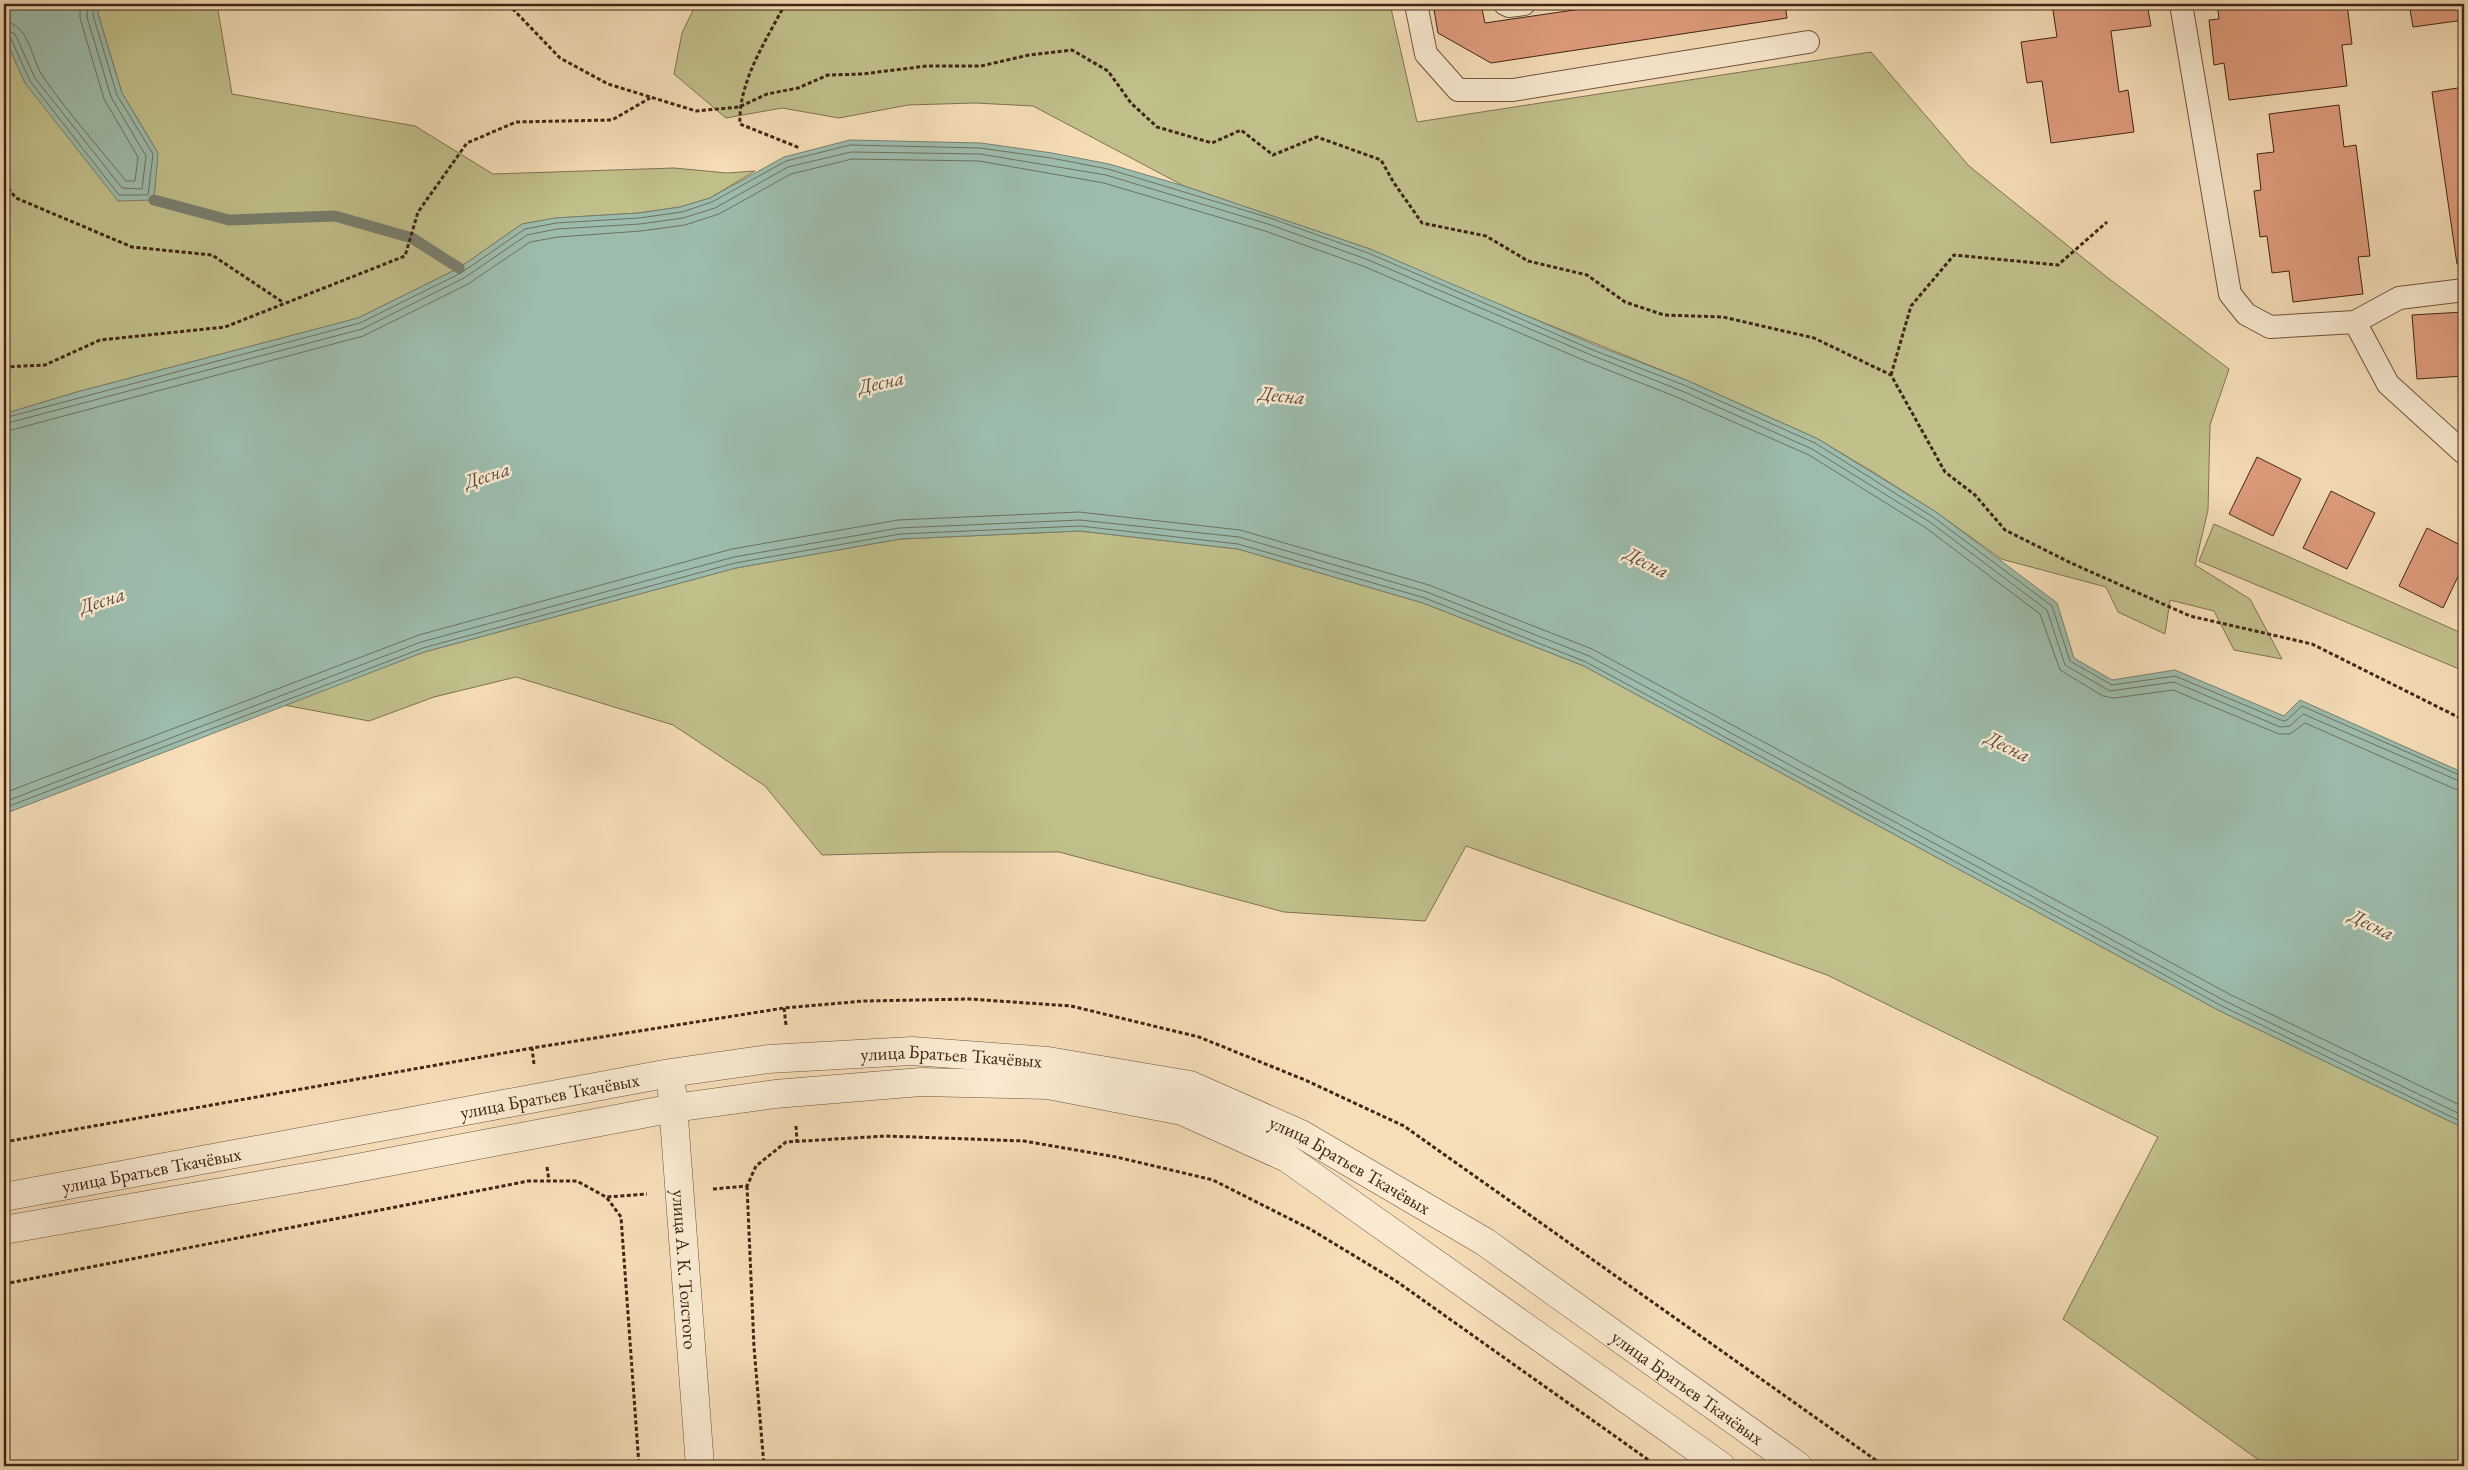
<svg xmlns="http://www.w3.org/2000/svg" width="2468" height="1470" viewBox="0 0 2468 1470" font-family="'EB Garamond',serif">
<rect width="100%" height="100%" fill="#f6deb8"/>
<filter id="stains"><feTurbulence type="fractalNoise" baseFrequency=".004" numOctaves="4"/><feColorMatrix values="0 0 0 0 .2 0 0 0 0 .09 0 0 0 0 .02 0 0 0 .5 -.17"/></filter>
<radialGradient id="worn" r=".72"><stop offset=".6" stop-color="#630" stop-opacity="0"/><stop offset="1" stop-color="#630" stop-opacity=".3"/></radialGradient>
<g fill="#c1c08b" stroke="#817250">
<path d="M 99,4 L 217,4 L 232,94 L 415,126 L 493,174 L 674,168 L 727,173 L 755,171 L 710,198 L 680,207 L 639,213 L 556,218 L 522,224 L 459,268 L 358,318 L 77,392 L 4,414 L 4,36 L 25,83 L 158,153 L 122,93 L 98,14 Z"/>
<path d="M 696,4 L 1390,4 L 1417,122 L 1871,52 L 1969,166 L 2108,278 L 2229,369 L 2210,425 L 2208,510 L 2195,565 L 2250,599 L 2282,659 L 2234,650 L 2214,611 L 2170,600 L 2165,634 L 2118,612 L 2106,587 L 2001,559 L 1936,512 L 1873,472 L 1818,439 L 1769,417 L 1686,380 L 1453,286 L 1370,249 L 1184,186 L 1033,106 L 975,103 L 908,105 L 839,118 L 782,108 L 726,118 L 674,74 L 682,33 Z"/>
<path d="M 2214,524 L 2464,634 L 2464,671 L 2199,561 Z"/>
<path d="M 1080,531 L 1238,549 L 1423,603 L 1584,666 L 2220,1011 L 2464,1128 L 2464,1466 L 2267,1466 L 2063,1319 L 2158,1137 L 1827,975 L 1466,846 L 1425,921 L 1284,912 L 1059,852 L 938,852 L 822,855 L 765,786 L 673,725 L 516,677 L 434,697 L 369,721 L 284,705 L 424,652 L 736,568 L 900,539 Z"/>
</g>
<g fill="#9dbcac" stroke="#788070">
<path d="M 4,4 L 99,4 L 98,14 L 122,93 L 158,153 L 154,200 L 118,201 L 25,83 L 4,36 Z"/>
<path d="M 850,140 L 981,143 L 1052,153 L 1109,164 L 1184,186 L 1370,249 L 1595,345 L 1686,380 L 1818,439 L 1936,512 L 2057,603 L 2074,658 L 2112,680 L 2175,670 L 2284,716 L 2300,700 L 2464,773 L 2464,1128 L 2220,1011 L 1584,666 L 1423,603 L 1238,549 L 1080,531 L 900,539 L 736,568 L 424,652 L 4,814 L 4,414 L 77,392 L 358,318 L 459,268 L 522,224 L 555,218 L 639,213 L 680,207 L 710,198 L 784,157 Z"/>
</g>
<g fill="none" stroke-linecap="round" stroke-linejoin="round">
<g stroke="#6f7061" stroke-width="1">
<path d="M 4,22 C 29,23 31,58 42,75 C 67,112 98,146 126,181 L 135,181 L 138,157 L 104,99 L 80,18 L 80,4"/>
<path d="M 4,29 L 15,34 L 35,78 L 122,188 L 142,189 L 146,156 L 111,97 L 87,17 L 88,4"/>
<path d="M 4,36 L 11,39 L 30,81 L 119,195 L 148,195 L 153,154 L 117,95 L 93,15 L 94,4"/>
<path d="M 4,418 L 360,323 L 461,273 L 525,229 L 556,223 L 639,218 L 682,212 L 712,202 L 786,161 L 850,145 L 980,148 L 1051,158 L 1108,169 L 1270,218 L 1368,253 L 1593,350 L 1684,385 L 1815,443 L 1933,517 L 2052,606 L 2070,661 L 2112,685 L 2175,676 L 2283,721 L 2287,720 L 2302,706 L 2464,777"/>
<path d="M 4,424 L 362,329 L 464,278 L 527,235 L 557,229 L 640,224 L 683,218 L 715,208 L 788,167 L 851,152 L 980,154 L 1106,175 L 1268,224 L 1366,259 L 1591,355 L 1682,391 L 1812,449 L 1930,522 L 2047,610 L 2065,665 L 2110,691 L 2174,682 L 2280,727 L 2290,726 L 2303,714 L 2464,783"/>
<path d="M 4,432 L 363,336 L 468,284 L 530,242 L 558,237 L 641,231 L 685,225 L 719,214 L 791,174 L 852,159 L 979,161 L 1104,183 L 1265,231 L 1363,266 L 1588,362 L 1679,398 L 1809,455 L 1926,528 L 2040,614 L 2060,670 L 2103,696 L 2114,698 L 2173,690 L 2279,734 L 2290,734 L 2305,723 L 2455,789 L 2464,791"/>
<path d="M 4,793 L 419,635 L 732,549 L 898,520 L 1079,512 L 1240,530 L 1429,585 L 1592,649 L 2229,994 L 2464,1107"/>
<path d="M 4,802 L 421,642 L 734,557 L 899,528 L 1080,520 L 1239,537 L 1427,592 L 1589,656 L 2225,1001 L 2464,1116"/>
<path d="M 4,808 L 423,648 L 735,563 L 900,534 L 1080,526 L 1238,544 L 1425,598 L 1586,662 L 2222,1006 L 2464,1123"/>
</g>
<path stroke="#788070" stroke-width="11" d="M 154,200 L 229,220 L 335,216 L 412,238 L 459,268"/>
</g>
<g fill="#e09d7e" stroke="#412516">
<path d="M 1433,4 L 1481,4 L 1485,23 L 1615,4 L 1785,4 L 1787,18 L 1491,63 L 1438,33 Z"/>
<path d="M 2052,4 L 2147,4 L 2151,26 L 2111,31 L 2119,92 L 2128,90 L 2134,132 L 2051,143 L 2042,81 L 2027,83 L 2021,42 L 2057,37 Z"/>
<path d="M 2217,4 L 2347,4 L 2352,44 L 2342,45 L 2347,86 L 2229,100 L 2224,63 L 2214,65 L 2209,20 L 2219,19 Z"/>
<path d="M 2409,4 L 2464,4 L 2464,20 L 2413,27 Z"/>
<path d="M 2464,87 L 2464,263 L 2457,264 L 2432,92 Z"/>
<path d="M 2339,105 L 2344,147 L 2356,145 L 2370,256 L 2358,257 L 2363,294 L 2293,302 L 2289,271 L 2272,273 L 2267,236 L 2260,237 L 2254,191 L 2261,190 L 2257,154 L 2274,152 L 2269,114 Z"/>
<path d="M 2464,312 L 2464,376 L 2417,379 L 2412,315 Z"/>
<path d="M 2464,414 L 2464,428 L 2458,424 Z"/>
<path d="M 2257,457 L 2301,479 L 2273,536 L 2229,514 Z"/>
<path d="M 2331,491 L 2375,513 L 2347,569 L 2303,548 Z"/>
<path d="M 2427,528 L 2464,547 L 2464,564 L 2443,608 L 2399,586 Z"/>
</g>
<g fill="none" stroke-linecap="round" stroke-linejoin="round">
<g stroke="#6e533e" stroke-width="24">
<g id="service">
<path d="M 1416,4 L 1426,54 L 1458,90 L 1513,90 L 1808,42"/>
<path d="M 1505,4 L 1509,6 L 1524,4"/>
<path d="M 2181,4 L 2230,294 L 2246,314 L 2270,327 L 2355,322 L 2388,384 L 2464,453"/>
<path d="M 2355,322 L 2399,298 L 2464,290"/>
</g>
</g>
<g stroke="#6e533e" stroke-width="29">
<g id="minor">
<path id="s1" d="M 672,1091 L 700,1466"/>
<path id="s2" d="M 4,1197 L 670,1073 L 768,1059 L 912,1051 L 1048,1061 L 1190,1085 L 1301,1134 L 1485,1242 L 1798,1466"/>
<path d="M 4,1230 L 341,1171 L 674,1108 L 775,1094 L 921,1082 L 1048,1085 L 1182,1111 L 1287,1158 L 1721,1466"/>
</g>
</g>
<g stroke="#412516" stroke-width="3" stroke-dasharray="4 2.5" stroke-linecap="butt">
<path d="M 508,4 L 560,58 L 608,84 L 696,111 L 739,107 L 767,94 L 798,88 L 828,75 L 862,74 L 927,66 L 981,66 L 1029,55 L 1072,50 L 1108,71 L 1131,103 L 1157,127 L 1212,143 L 1241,130 L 1273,155 L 1317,137 L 1381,160 L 1394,183 L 1422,223 L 1486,236 L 1528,261 L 1587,275 L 1625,302 L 1664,315 L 1723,317 L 1814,338 L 1891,375 L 1945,472 L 1975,495 L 2005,530 L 2071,563 L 2190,616 L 2312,644 L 2464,720"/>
<path d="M 785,4 C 766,41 738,82 740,124 L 800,148"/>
<path d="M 4,183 L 16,198 L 132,247 L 212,255 L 284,303"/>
<path d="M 4,367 L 45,365 L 100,340 L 225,327 L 405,256 L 418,212 L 467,143 L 516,122 L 612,120 L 650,98"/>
<path d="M 1891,375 L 1911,306 L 1954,255 L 2058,265 L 2107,222"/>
<path d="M 784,1008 L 786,1025"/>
<path d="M 534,1064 L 532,1048 L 784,1008 L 864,1001 L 969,999 L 1071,1006 L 1199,1037 L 1305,1080 L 1404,1126 L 1884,1466"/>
<path d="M 796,1126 L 797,1142"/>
<path d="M 4,1142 L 532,1048"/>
<path d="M 547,1167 L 549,1181"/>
<path d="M 747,1186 L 754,1347 L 764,1466"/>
<path d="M 713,1189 L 747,1186 L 756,1166 L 786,1142 L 886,1136 L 1024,1141 L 1116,1157 L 1213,1180 L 1310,1229 L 1396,1281 L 1657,1466"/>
<path d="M 607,1198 L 621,1217 L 639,1466"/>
<path d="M 4,1284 L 528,1181 L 577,1181 L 606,1197 L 647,1194"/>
</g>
<use href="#service" stroke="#f9ead1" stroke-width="22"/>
<use href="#minor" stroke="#f9ead1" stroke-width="28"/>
</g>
<g text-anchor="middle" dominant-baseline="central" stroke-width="5" stroke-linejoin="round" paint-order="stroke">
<g font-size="19" fill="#412516" stroke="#f9ead1">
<text stroke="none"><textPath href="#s2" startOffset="960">улица Братьев Ткачёвых</textPath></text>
<text stroke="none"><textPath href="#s2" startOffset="555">улица Братьев Ткачёвых</textPath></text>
<text stroke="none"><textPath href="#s2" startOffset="1380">улица Братьев Ткачёвых</textPath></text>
<text stroke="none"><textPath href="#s2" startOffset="150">улица Братьев Ткачёвых</textPath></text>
<text stroke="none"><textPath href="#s1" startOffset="179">улица А. К. Толстого</textPath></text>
<text stroke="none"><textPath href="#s2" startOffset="1785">улица Братьев Ткачёвых</textPath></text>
</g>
<g font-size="20" font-style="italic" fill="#584b3c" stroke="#f9ead1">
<text transform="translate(881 382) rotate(-12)">Десна</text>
<text transform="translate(1282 395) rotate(6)">Десна</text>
<text transform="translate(487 475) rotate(-18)">Десна</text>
<text transform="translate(1647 562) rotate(27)">Десна</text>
<text transform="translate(102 600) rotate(-18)">Десна</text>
<text transform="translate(2008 746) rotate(26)">Десна</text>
<text transform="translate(2372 924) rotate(26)">Десна</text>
</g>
</g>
<rect width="2468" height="1470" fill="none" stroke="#f6deb8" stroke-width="20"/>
<rect x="5" y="5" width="2458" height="1460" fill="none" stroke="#412516" stroke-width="2.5"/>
<rect x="10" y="10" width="2448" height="1450" fill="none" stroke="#412516"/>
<rect width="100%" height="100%" filter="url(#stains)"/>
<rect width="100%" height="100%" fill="url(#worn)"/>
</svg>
